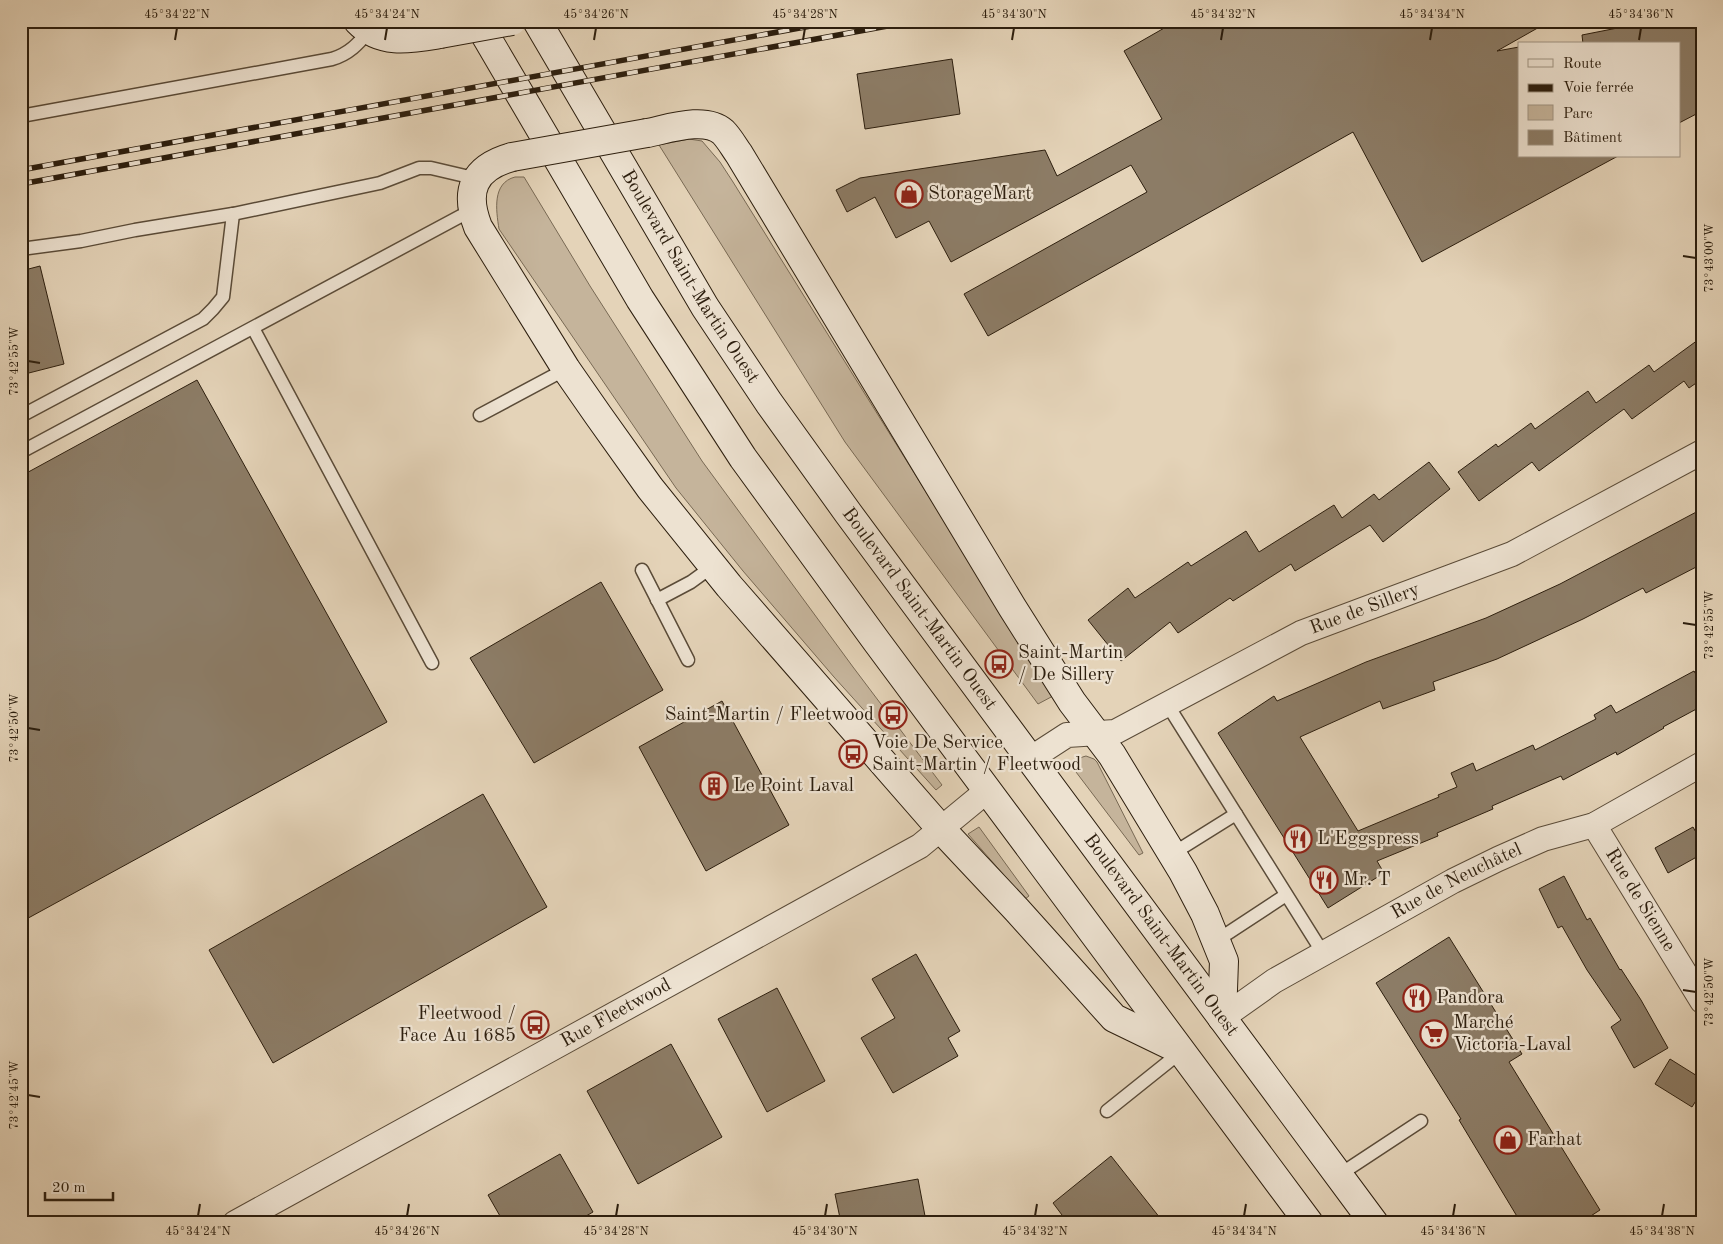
<svg xmlns="http://www.w3.org/2000/svg" width="1723" height="1244" viewBox="0 0 1723 1244" font-family="'Old Standard TT',serif">
<rect width="100%" height="100%" fill="#e4d3b8"/>
<filter id="stains"><feTurbulence type="fractalNoise" baseFrequency=".004" numOctaves="4"/><feColorMatrix values="0 0 0 0 .2 0 0 0 0 .09 0 0 0 0 .02 0 0 0 .5 -.17"/></filter>
<radialGradient id="worn" r=".72"><stop offset=".6" stop-color="#630" stop-opacity="0"/><stop offset="1" stop-color="#630" stop-opacity=".3"/></radialGradient>
<g fill="#c5b49b" stroke="#786954">
<path d="M 689,139 L 702,141 L 720,162 L 733,182 L 1053,696 L 1038,704 L 845,442 L 659,145 Z"/>
<path d="M 515,177 L 524,177 L 590,286 L 702,461 L 853,667 L 942,785 L 936,790 L 834,677 L 743,571 L 676,488 L 499,229 C 496,210 492,183 515,177 Z"/>
<path d="M 1086,756 L 1094,759 L 1097,762 L 1143,853 L 1139,855 L 1076,772 C 1073,764 1077,758 1086,756 Z"/>
<path d="M 979,827 L 1029,896 L 1025,899 L 968,834 Z"/>
</g>
<g fill="#8c7c66" stroke="#2c1e0e">
<path d="M 1197,21 L 1550,21 L 1497,51 L 1519,47 L 1519,156 L 1618,156 L 1422,262 L 1353,132 L 988,336 L 964,294 L 1147,192 L 1131,165 L 951,262 L 929,221 L 896,238 L 875,197 L 847,212 L 836,190 L 860,178 L 1045,150 L 1057,176 L 1162,119 L 1124,51 L 1166,27 Z"/>
<path d="M 1653,21 L 1702,21 L 1702,111 L 1679,123 L 1679,44 L 1583,44 L 1582,35 Z"/>
<path d="M 952,59 L 960,114 L 865,129 L 857,74 Z"/>
<path d="M 40,266 L 64,364 L 21,375 L 21,271 Z"/>
<path d="M 1702,337 L 1702,379 L 1689,388 L 1684,381 L 1632,419 L 1624,409 L 1539,471 L 1532,462 L 1479,501 L 1458,472 L 1496,444 L 1498,447 L 1531,423 L 1535,429 L 1588,391 L 1596,403 L 1649,365 L 1654,372 Z"/>
<path d="M 197,380 L 387,722 L 21,922 L 21,476 Z"/>
<path d="M 1429,462 L 1450,489 L 1383,542 L 1370,525 L 1295,571 L 1291,564 L 1233,601 L 1230,598 L 1178,633 L 1170,622 L 1121,661 L 1088,620 L 1128,588 L 1135,598 L 1188,562 L 1191,566 L 1246,531 L 1259,552 L 1334,505 L 1342,518 L 1374,494 L 1379,500 Z"/>
<path d="M 1702,509 L 1702,564 L 1646,593 L 1643,588 L 1583,619 L 1497,659 L 1433,682 L 1435,690 L 1383,709 L 1380,701 L 1300,737 L 1358,831 L 1439,797 L 1438,795 L 1457,787 L 1451,773 L 1473,763 L 1476,771 L 1533,745 L 1535,750 L 1596,719 L 1594,715 L 1611,705 L 1616,713 L 1694,671 L 1702,685 L 1702,706 L 1663,727 L 1664,728 L 1617,755 L 1616,752 L 1563,780 L 1561,776 L 1492,806 L 1493,809 L 1437,833 L 1438,836 L 1377,861 L 1384,873 L 1328,908 L 1218,733 L 1274,696 L 1277,701 L 1366,662 L 1486,618 L 1560,584 Z"/>
<path d="M 601,582 L 663,690 L 534,763 L 470,658 Z"/>
<path d="M 722,701 L 789,825 L 706,871 L 639,747 Z"/>
<path d="M 483,794 L 547,907 L 273,1063 L 209,950 Z"/>
<path d="M 1693,827 L 1702,843 L 1702,854 L 1668,873 L 1655,848 Z"/>
<path d="M 1564,876 L 1587,920 L 1590,918 L 1620,970 L 1621,969 L 1641,1000 L 1668,1048 L 1634,1068 L 1611,1027 L 1621,1020 L 1587,970 L 1562,926 L 1558,928 L 1539,889 Z"/>
<path d="M 1449,937 L 1522,1054 L 1509,1062 L 1600,1210 L 1580,1223 L 1521,1223 L 1459,1120 L 1461,1119 L 1376,983 Z"/>
<path d="M 916,954 L 960,1031 L 948,1038 L 958,1056 L 893,1093 L 861,1038 L 895,1018 L 872,979 Z"/>
<path d="M 777,988 L 825,1081 L 767,1112 L 718,1019 Z"/>
<path d="M 671,1044 L 722,1137 L 638,1184 L 587,1091 Z"/>
<path d="M 1670,1059 L 1702,1079 L 1702,1091 L 1692,1107 L 1655,1084 Z"/>
<path d="M 560,1154 L 593,1212 L 574,1223 L 504,1223 L 488,1195 Z"/>
<path d="M 1111,1156 L 1164,1223 L 1068,1223 L 1053,1203 Z"/>
<path d="M 918,1179 L 925,1216 L 886,1223 L 841,1223 L 835,1194 Z"/>
</g>
<g fill="none" stroke-linecap="round" stroke-linejoin="round">
<g stroke="#5a4b38" stroke-width="15">
<g id="service">
<path d="M 21,116 L 332,59 C 349,54 358,44 369,31"/>
<path d="M 21,249 L 81,241 L 135,230 L 233,214 L 380,183 L 419,168 L 431,168 L 478,179"/>
<path d="M 253,328 L 432,663"/>
<path d="M 480,415 L 566,369"/>
<path d="M 21,416 L 203,319 L 213,309 L 223,297 L 233,214"/>
<path d="M 21,452 L 472,210"/>
<path d="M 642,570 L 688,660"/>
<path d="M 657,600 L 691,582 L 713,566"/>
<path d="M 1167,704 L 1323,953"/>
<path d="M 1172,854 L 1236,814"/>
<path d="M 1216,941 L 1286,895"/>
<path d="M 1107,1111 L 1182,1051"/>
<path d="M 1339,1175 L 1421,1121"/>
</g>
</g>
<g stroke="#5a4b38" stroke-width="26">
<g id="minor">
<path id="s1" d="M 1030,759 L 1067,735 L 1115,732 L 1301,633 L 1512,554 L 1702,452"/>
<path id="s2" d="M 1594,825 L 1702,1001"/>
<path id="s3" d="M 1222,1018 L 1274,981 L 1453,881 L 1498,859 L 1543,839 L 1594,825 L 1702,764"/>
<path id="s4" d="M 235,1223 L 920,846 L 988,790"/>
</g>
</g>
<g stroke="#2c1e0e" stroke-width="30">
<g id="secondary">
<path d="M 358,21 C 381,45 410,39 440,34"/>
<path d="M 477,21 L 640,299 L 743,458 L 877,642 L 1309,1223"/>
<path id="s5" d="M 537,21 L 705,307 L 769,403 L 848,513 L 1374,1223"/>
<path d="M 647,133 C 668,129 705,116 723,132 C 729,138 734,147 739,154 L 1012,607 L 1072,702 L 1112,755 L 1183,872 L 1205,914 L 1224,961 L 1222,1018"/>
<path d="M 512,157 C 473,168 464,191 478,227 L 566,369 L 598,415 L 650,488 L 729,586 L 941,829 L 1017,910 L 1114,1018 L 1178,1049"/>
</g>
</g>
<use href="#service" stroke="#ede2d1" stroke-width="12"/>
<use href="#minor" stroke="#ede2d1" stroke-width="24"/>
<use href="#secondary" stroke="#ede2d1" stroke-width="28"/>
<g stroke="#2c1e0e" stroke-width="5.5">
<g id="rail">
<path d="M 21,170 L 838,21"/>
<path d="M 21,184 L 915,21"/>
</g>
</g>
<use href="#rail" stroke="#ede2d1" stroke-width="4" stroke-dasharray="11" stroke-linecap="butt"/>
<g stroke="#2c1e0e" stroke-width="30" stroke-linecap="butt">
<g id="secondary-bridge">
<path d="M 440,34 L 512,21"/>
<path d="M 512,157 L 647,133"/>
</g>
</g>
<use href="#secondary-bridge" stroke="#ede2d1" stroke-width="28"/>
</g>
<path fill="none" stroke="#2c1e0e" stroke-width="2" d="M 175,40 L 177,28M 385,40 L 387,28M 594,40 L 596,28M 803,40 L 805,28M 1012,40 L 1014,28M 1221,40 L 1223,28M 1430,40 L 1432,28M 1639,40 L 1641,28M 1683,256 L 1696,258M 28,361 L 40,363M 1683,623 L 1696,625M 28,728 L 40,730M 1683,990 L 1696,992M 28,1095 L 40,1097M 198,1216 L 200,1204M 407,1216 L 409,1204M 616,1216 L 618,1204M 825,1216 L 827,1204M 1035,1216 L 1037,1204M 1244,1216 L 1246,1204M 1453,1216 L 1455,1204M 1662,1216 L 1664,1204"/>
<defs>
<g id="shop-ring" transform="scale(1.4375)"><circle r="9.5" fill="#ede2d1" stroke="#8f2418" stroke-width="1.5"/><path d="M-5-2.5h2.3a2.7 3.5 0 0 1 5.4 0H5L5.5 6h-11ZM-1.5-2.5h3a1.5 2.3 0 0 0-3 0Z" fill="#8f2418"/></g>
<g id="bus-ring" transform="scale(1.4375)"><circle r="9.5" fill="#ede2d1" stroke="#8f2418" stroke-width="1.5"/><path d="M-5-6H5V4H4V6H2V4H-2V6H-4V4H-5ZM-3.5-4V0h7V-4ZM-3.5 1.2v1.5H-2V1.2ZM2 1.2v1.5H3.5V1.2Z" fill="#8f2418"/></g>
<g id="building-ring" transform="scale(1.4375)"><circle r="9.5" fill="#ede2d1" stroke="#8f2418" stroke-width="1.5"/><path d="M-4-6H4V6H1V3H-1V6H-4ZM-2.5-4.3h1.7v1.8h-1.7ZM.8-4.3h1.7v1.8H.8ZM-2.5-1h1.7V.8h-1.7ZM.8-1h1.7V.8H.8Z" fill="#8f2418"/></g>
<g id="restaurant-ring" transform="scale(1.4375)"><circle r="9.5" fill="#ede2d1" stroke="#8f2418" stroke-width="1.5"/><path d="M-5-6h1v4h1v-4h1v4h1v-4h1v5L-1.5 .5V6h-2V.5L-5-1ZM5-6V6H3V1.5H1.5Q1.5-4 5-6Z" fill="#8f2418"/></g>
<g id="supermarket-ring" transform="scale(1.4375)"><circle r="9.5" fill="#ede2d1" stroke="#8f2418" stroke-width="1.5"/><path d="M-6-5.5h2.5l.6 2H6L4.5 2H-2.5L-4.4-4H-6ZM-1.5 3.2a1.3 1.3 0 1 0 .1 0ZM3 3.2a1.3 1.3 0 1 0 .1 0Z" fill="#8f2418"/></g>
</defs>
<g fill-rule="evenodd">
<use href="#shop-ring" x="909" y="194"/>
<use href="#bus-ring" x="999" y="664"/>
<use href="#bus-ring" x="893" y="715"/>
<use href="#bus-ring" x="853" y="754"/>
<use href="#building-ring" x="714" y="786"/>
<use href="#restaurant-ring" x="1298" y="839"/>
<use href="#restaurant-ring" x="1324" y="880"/>
<use href="#restaurant-ring" x="1417" y="998"/>
<use href="#bus-ring" x="535" y="1025"/>
<use href="#supermarket-ring" x="1434" y="1034"/>
<use href="#shop-ring" x="1508" y="1140"/>
</g>
<g text-anchor="middle" dominant-baseline="central" stroke-width="4.5" stroke-linejoin="round" paint-order="stroke">
<g font-size="19" fill="#2c1e0e" stroke="#ede2d1" text-anchor="start">
<text x="928" y="194">StorageMart</text>
<text x="1018" y="653">Saint-Martin<tspan x="1018" dy="22">/ De Sillery</tspan></text>
<text x="874" y="715" text-anchor="end">Saint-Martin / Fleetwood</text>
<text x="872" y="743">Voie De Service<tspan x="872" dy="22">Saint-Martin / Fleetwood</tspan></text>
<text x="733" y="786">Le Point Laval</text>
<text x="1317" y="839">L'Eggspress</text>
<text x="1343" y="880">Mr. T</text>
<text x="1436" y="998">Pandora</text>
<text x="516" y="1014" text-anchor="end">Fleetwood /<tspan x="516" dy="22">Face Au 1685</tspan></text>
<text x="1453" y="1023">Marché<tspan x="1453" dy="22">Victoria-Laval</tspan></text>
<text x="1527" y="1140">Farhat</text>
</g>
<g font-size="19" fill="#2c1e0e" stroke="#ede2d1">
<text stroke="none"><textPath href="#s5" startOffset="298">Boulevard Saint-Martin Ouest</textPath></text>
<text stroke="none"><textPath href="#s1" startOffset="371">Rue de Sillery</textPath></text>
<text stroke="none"><textPath href="#s5" startOffset="702">Boulevard Saint-Martin Ouest</textPath></text>
<text stroke="none"><textPath href="#s3" startOffset="272">Rue de Neuchâtel</textPath></text>
<text stroke="none"><textPath href="#s2" startOffset="88">Rue de Sienne</textPath></text>
<text stroke="none"><textPath href="#s5" startOffset="1108">Boulevard Saint-Martin Ouest</textPath></text>
<text stroke="none"><textPath href="#s4" startOffset="435">Rue Fleetwood</textPath></text>
</g>
</g>
<rect width="1723" height="1244" fill="none" stroke="#e4d3b8" stroke-width="55"/>
<rect x="1518" y="42" width="162" height="115" fill="#ede2d1" stroke="#a09483"/>
<rect x="1528" y="59" width="25" height="8" fill="#ede2d1" stroke="#a09483"/>
<text x="1563" y="68" font-size="15" fill="#2c1e0e">Route</text>
<rect x="1528" y="84" width="25" height="8" fill="#2c1e0e" stroke="#a09483"/>
<text x="1563" y="92" font-size="15" fill="#2c1e0e">Voie ferrée</text>
<rect x="1528" y="105" width="25" height="15" fill="#c5b49b" stroke="#a09483"/>
<text x="1563" y="118" font-size="15" fill="#2c1e0e">Parc</text>
<rect x="1528" y="130" width="25" height="15" fill="#8c7c66" stroke="#a09483"/>
<text x="1563" y="142" font-size="15" fill="#2c1e0e">Bâtiment</text>
<path d="M45 1192v8h68v-8" fill="none" stroke="#2c1e0e" stroke-width="2.5"/>
<text x="52" y="1192" font-size="15" fill="#2c1e0e" stroke="#ede2d1" stroke-width="4" paint-order="stroke">20 m</text>
<rect x="28" y="28" width="1668" height="1188" fill="none" stroke="#2c1e0e" stroke-width="2"/>
<g font-size="12" text-anchor="middle" fill="#2c1e0e">
<text x="177" y="18">45°34'22"N</text>
<text x="387" y="18">45°34'24"N</text>
<text x="596" y="18">45°34'26"N</text>
<text x="805" y="18">45°34'28"N</text>
<text x="1014" y="18">45°34'30"N</text>
<text x="1223" y="18">45°34'32"N</text>
<text x="1432" y="18">45°34'34"N</text>
<text x="1641" y="18">45°34'36"N</text>
<text transform="translate(1709 258) rotate(-90)" y="4">73°43'00"W</text>
<text transform="translate(14 361) rotate(-90)" y="4">73°42'55"W</text>
<text transform="translate(1709 625) rotate(-90)" y="4">73°42'55"W</text>
<text transform="translate(14 728) rotate(-90)" y="4">73°42'50"W</text>
<text transform="translate(1709 992) rotate(-90)" y="4">73°42'50"W</text>
<text transform="translate(14 1095) rotate(-90)" y="4">73°42'45"W</text>
<text x="198" y="1235">45°34'24"N</text>
<text x="407" y="1235">45°34'26"N</text>
<text x="616" y="1235">45°34'28"N</text>
<text x="825" y="1235">45°34'30"N</text>
<text x="1035" y="1235">45°34'32"N</text>
<text x="1244" y="1235">45°34'34"N</text>
<text x="1453" y="1235">45°34'36"N</text>
<text x="1662" y="1235">45°34'38"N</text>
</g>
<rect width="100%" height="100%" filter="url(#stains)"/>
<rect width="100%" height="100%" fill="url(#worn)"/>
</svg>
